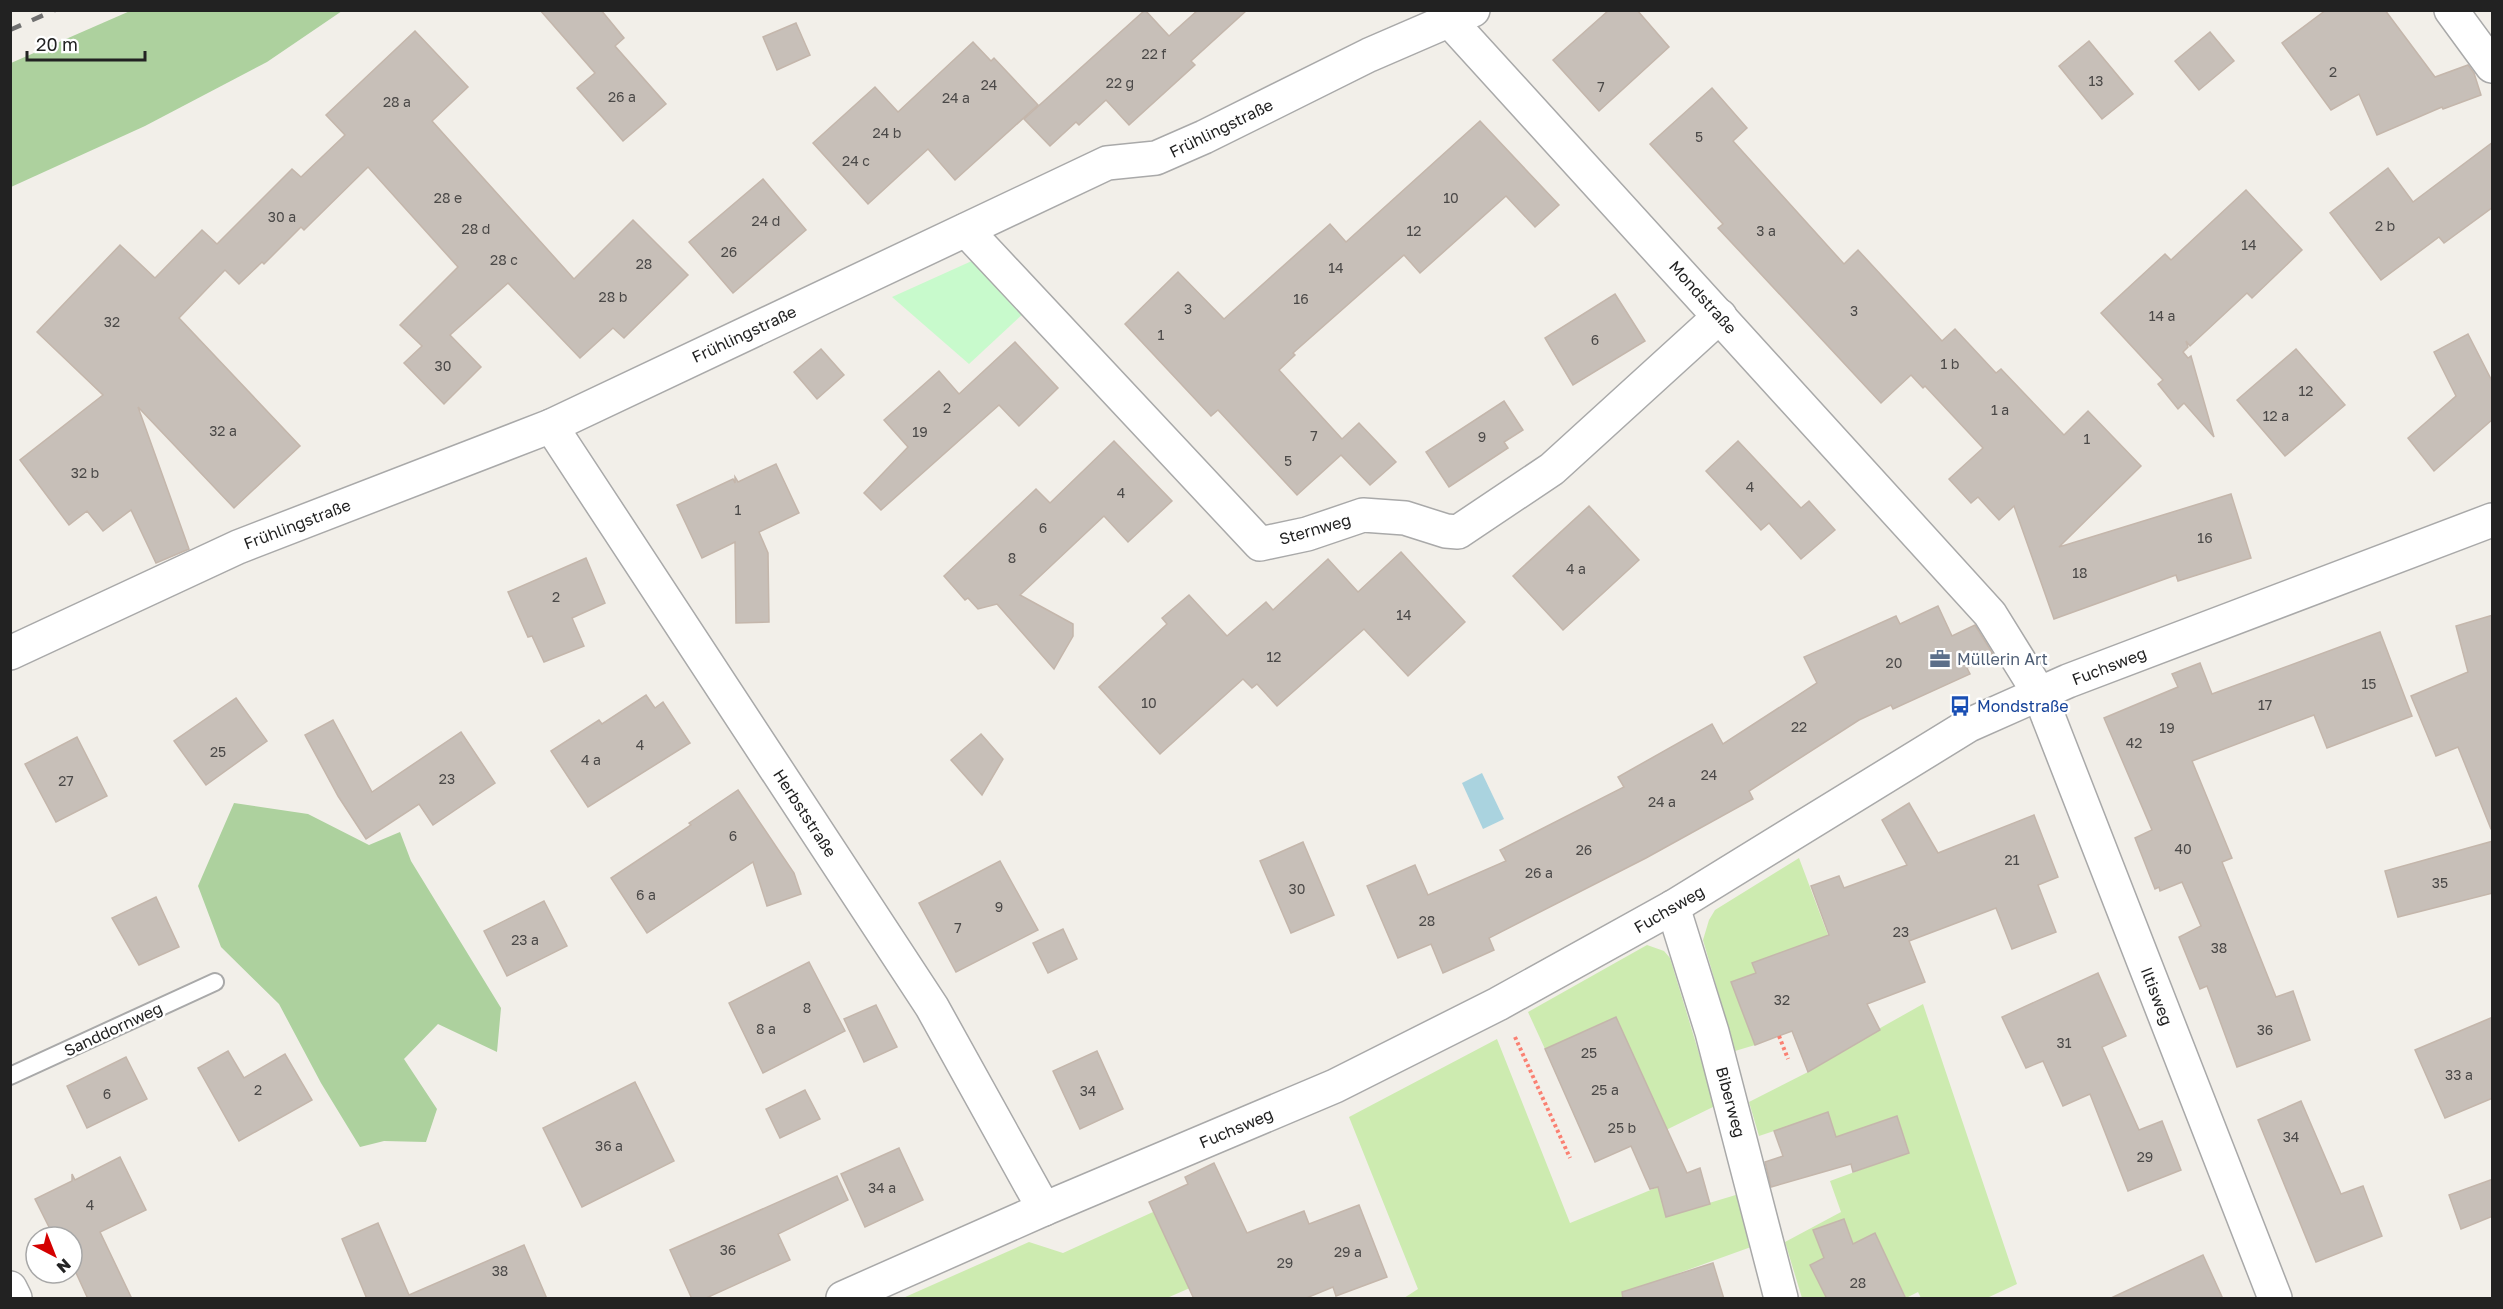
<svg xmlns="http://www.w3.org/2000/svg" width="2503" height="1309" viewBox="0 0 2503 1309" font-family="'Golos Text',sans-serif">
<rect width="100%" height="100%" fill="#f2efe9"/>
<g fill="#cdebb0">
<path d="M 1799,858 L 1866,1036 L 1923,1004 L 2017,1284 L 1987,1298 L 1921,1298 L 1918,1292 L 1906,1298 L 1875,1233 L 1811,1265 L 1827,1298 L 1802,1298 L 1785,1242 L 1841,1212 L 1830,1181 L 1909,1152 L 1897,1116 L 1836,1137 L 1774,1131 L 1759,1136 L 1749,1102 L 1808,1072 L 1853,1046 L 1752,963 L 1756,973 L 1731,982 L 1755,1045 L 1735,1051 L 1703,940 L 1709,920 L 1715,910 Z"/>
<path d="M 1647,945 L 1664,951 L 1670,958 L 1715,1106 L 1666,1130 L 1616,1017 L 1545,1049 L 1528,1012 Z"/>
<path d="M 1497,1039 L 1570,1223 L 1658,1187 L 1666,1216 L 1739,1194 L 1751,1247 L 1668,1277 L 1675,1298 L 1404,1298 L 1418,1289 L 1349,1117 Z"/>
<path d="M 1153,1212 L 1165,1236 L 1199,1284 L 1167,1298 L 903,1298 L 1029,1242 L 1063,1253 Z"/>
</g>
<g fill="#add19e">
<path d="M 130,11 L 342,11 L 267,62 L 145,126 L 11,187 L 11,63 Z"/>
<path d="M 234,803 L 308,814 L 369,845 L 400,832 L 411,861 L 501,1008 L 497,1052 L 438,1024 L 404,1059 L 437,1109 L 426,1142 L 384,1141 L 360,1147 L 321,1083 L 279,1004 L 221,947 L 198,886 Z"/>
</g>
<path fill="#c8facc" d="M 974,260 L 1025,312 L 969,364 L 892,297 Z"/>
<path fill="#aad3df" d="M 1482,773 L 1504,819 L 1483,829 L 1462,783 Z"/>
<g fill="#c7bfb8" stroke="#c4b6ab" stroke-width="1.5">
<path d="M 540,10 L 601,10 L 624,38 L 615,46 L 666,104 L 623,141 L 577,88 L 595,73 Z"/>
<path d="M 1145,10 L 1169,36 L 1198,10 L 1247,10 L 1191,61 L 1195,65 L 1129,125 L 1106,100 L 1079,125 L 1076,122 L 1050,146 L 1024,119 Z"/>
<path d="M 1609,10 L 1637,10 L 1669,47 L 1599,111 L 1553,60 Z"/>
<path d="M 2326,10 L 2385,10 L 2435,77 L 2468,65 L 2474,73 L 2481,95 L 2443,109 L 2442,107 L 2377,135 L 2359,94 L 2331,110 L 2282,43 Z"/>
<path d="M 796,23 L 810,55 L 777,70 L 763,37 Z"/>
<path d="M 415,31 L 468,87 L 432,121 L 574,279 L 633,220 L 688,275 L 624,338 L 613,328 L 580,358 L 508,283 L 450,335 L 481,367 L 444,404 L 404,363 L 422,346 L 400,325 L 458,267 L 368,167 L 304,230 L 301,227 L 264,264 L 262,262 L 239,284 L 225,270 L 179,318 L 300,446 L 234,508 L 138,407 L 189,549 L 156,563 L 131,510 L 103,531 L 87,511 L 69,525 L 20,460 L 103,395 L 37,332 L 120,245 L 155,278 L 202,230 L 217,244 L 292,169 L 301,177 L 345,135 L 326,115 Z"/>
<path d="M 2210,32 L 2234,61 L 2199,90 L 2175,61 Z"/>
<path d="M 2089,41 L 2133,94 L 2102,119 L 2059,66 Z"/>
<path d="M 973,42 L 991,61 L 994,58 L 1038,105 L 955,180 L 928,149 L 868,204 L 813,143 L 875,87 L 898,112 Z"/>
<path d="M 1712,88 L 1747,128 L 1733,141 L 1844,264 L 1858,250 L 1942,341 L 1955,329 L 1996,373 L 2001,369 L 2064,435 L 2088,411 L 2141,466 L 2059,547 L 2231,494 L 2251,558 L 2178,581 L 2176,575 L 2054,619 L 2014,506 L 1999,520 L 1978,497 L 1971,503 L 1949,479 L 1983,448 L 1925,386 L 1923,388 L 1911,375 L 1881,403 L 1718,228 L 1723,224 L 1650,144 Z"/>
<path d="M 1480,121 L 1559,205 L 1535,227 L 1506,196 L 1420,273 L 1404,255 L 1293,353 L 1295,355 L 1279,370 L 1342,439 L 1359,423 L 1396,462 L 1370,485 L 1341,455 L 1297,495 L 1218,410 L 1211,416 L 1125,324 L 1178,272 L 1224,319 L 1330,224 L 1346,242 Z"/>
<path d="M 2493,142 L 2493,207 L 2444,243 L 2439,237 L 2381,280 L 2330,213 L 2388,168 L 2413,202 Z"/>
<path d="M 763,179 L 806,230 L 733,293 L 689,242 Z"/>
<path d="M 2246,190 L 2302,250 L 2252,298 L 2247,293 L 2190,346 L 2186,341 L 2188,347 L 2183,352 L 2188,358 L 2191,356 L 2214,437 L 2184,403 L 2178,409 L 2158,384 L 2163,380 L 2101,313 L 2165,254 L 2171,260 Z"/>
<path d="M 1615,294 L 1645,341 L 1573,385 L 1545,338 Z"/>
<path d="M 2468,334 L 2493,383 L 2493,419 L 2434,471 L 2408,438 L 2456,396 L 2434,352 Z"/>
<path d="M 1015,342 L 1058,388 L 1019,426 L 999,405 L 881,510 L 864,493 L 908,447 L 884,420 L 939,371 L 959,394 Z"/>
<path d="M 821,349 L 844,375 L 817,399 L 794,372 Z"/>
<path d="M 2296,349 L 2345,405 L 2285,456 L 2237,400 Z"/>
<path d="M 1504,401 L 1523,430 L 1504,442 L 1508,448 L 1449,487 L 1426,452 Z"/>
<path d="M 1114,441 L 1172,501 L 1128,542 L 1104,516 L 1020,595 L 1073,624 L 1073,636 L 1054,669 L 997,604 L 978,609 L 968,598 L 965,600 L 944,576 L 1036,489 L 1050,503 Z"/>
<path d="M 1738,441 L 1801,508 L 1809,501 L 1835,530 L 1801,559 L 1769,523 L 1761,530 L 1706,471 Z"/>
<path d="M 776,464 L 799,513 L 759,532 L 768,553 L 769,622 L 736,623 L 735,542 L 702,558 L 677,505 L 733,479 L 735,483 L 735,477 L 738,482 Z"/>
<path d="M 1589,506 L 1639,560 L 1563,630 L 1513,576 Z"/>
<path d="M 1401,552 L 1465,622 L 1408,676 L 1364,629 L 1277,706 L 1257,684 L 1252,688 L 1243,679 L 1160,754 L 1099,687 L 1167,624 L 1162,618 L 1189,595 L 1227,636 L 1266,602 L 1273,610 L 1328,559 L 1358,592 Z"/>
<path d="M 586,558 L 605,603 L 572,618 L 584,646 L 544,662 L 532,636 L 528,637 L 508,592 Z"/>
<path d="M 1938,606 L 1952,636 L 1975,625 L 1993,654 L 1967,668 L 1970,674 L 1893,709 L 1891,705 L 1859,720 L 1749,791 L 1753,799 L 1646,858 L 1489,938 L 1494,950 L 1443,973 L 1431,944 L 1398,958 L 1367,886 L 1415,865 L 1428,895 L 1506,861 L 1500,850 L 1624,787 L 1618,777 L 1712,724 L 1723,744 L 1817,683 L 1804,657 L 1896,616 L 1900,624 Z"/>
<path d="M 2493,615 L 2493,829 L 2491,829 L 2458,747 L 2436,756 L 2411,696 L 2468,672 L 2456,626 Z"/>
<path d="M 2380,632 L 2412,716 L 2327,748 L 2314,715 L 2192,761 L 2232,858 L 2222,862 L 2276,997 L 2293,991 L 2310,1040 L 2237,1067 L 2207,986 L 2200,989 L 2179,937 L 2201,926 L 2182,882 L 2160,891 L 2159,887 L 2155,889 L 2135,838 L 2152,830 L 2104,718 L 2178,687 L 2172,674 L 2200,663 L 2212,694 Z"/>
<path d="M 646,695 L 655,708 L 663,702 L 690,743 L 588,807 L 551,751 L 599,720 L 602,724 Z"/>
<path d="M 236,698 L 267,741 L 206,785 L 174,741 Z"/>
<path d="M 333,720 L 372,792 L 461,732 L 495,783 L 433,825 L 419,804 L 366,839 L 338,796 L 305,735 Z"/>
<path d="M 981,734 L 1003,759 L 982,795 L 951,760 Z"/>
<path d="M 77,737 L 107,796 L 56,822 L 25,764 Z"/>
<path d="M 738,790 L 794,873 L 801,894 L 767,906 L 753,862 L 647,933 L 611,878 L 691,825 L 689,823 Z"/>
<path d="M 1909,803 L 1938,853 L 2034,815 L 2058,877 L 2038,885 L 2056,932 L 2012,949 L 1996,908 L 1909,941 L 1925,982 L 1867,1004 L 1880,1030 L 1808,1072 L 1792,1031 L 1755,1045 L 1731,982 L 1756,973 L 1752,963 L 1829,935 L 1811,886 L 1839,876 L 1844,888 L 1907,865 L 1882,820 Z"/>
<path d="M 2493,841 L 2493,893 L 2398,917 L 2385,871 Z"/>
<path d="M 1303,842 L 1334,915 L 1291,933 L 1260,861 Z"/>
<path d="M 1000,861 L 1038,930 L 956,972 L 919,903 Z"/>
<path d="M 156,897 L 179,947 L 139,965 L 112,918 Z"/>
<path d="M 544,901 L 567,946 L 507,976 L 484,931 Z"/>
<path d="M 1063,929 L 1077,959 L 1048,973 L 1033,943 Z"/>
<path d="M 809,962 L 845,1031 L 763,1073 L 729,1003 Z"/>
<path d="M 2098,973 L 2126,1036 L 2102,1047 L 2139,1130 L 2162,1121 L 2181,1170 L 2128,1191 L 2090,1094 L 2063,1106 L 2043,1061 L 2026,1068 L 2002,1017 Z"/>
<path d="M 876,1005 L 897,1047 L 864,1062 L 844,1019 Z"/>
<path d="M 1616,1017 L 1687,1173 L 1700,1168 L 1710,1204 L 1666,1217 L 1658,1187 L 1650,1189 L 1631,1146 L 1595,1162 L 1545,1049 Z"/>
<path d="M 2493,1017 L 2493,1098 L 2445,1118 L 2415,1050 Z"/>
<path d="M 228,1051 L 244,1078 L 285,1054 L 312,1100 L 239,1141 L 198,1068 Z"/>
<path d="M 1097,1051 L 1123,1109 L 1080,1129 L 1053,1071 Z"/>
<path d="M 126,1057 L 147,1099 L 87,1128 L 67,1086 Z"/>
<path d="M 635,1082 L 674,1161 L 582,1207 L 543,1128 Z"/>
<path d="M 805,1090 L 820,1119 L 780,1138 L 766,1109 Z"/>
<path d="M 2301,1101 L 2341,1194 L 2363,1186 L 2382,1236 L 2316,1262 L 2258,1120 Z"/>
<path d="M 1828,1112 L 1836,1137 L 1897,1116 L 1909,1153 L 1853,1172 L 1851,1164 L 1771,1187 L 1765,1162 L 1783,1156 L 1774,1131 Z"/>
<path d="M 899,1148 L 923,1200 L 865,1227 L 841,1174 Z"/>
<path d="M 120,1157 L 146,1210 L 100,1232 L 132,1299 L 88,1299 L 72,1264 L 72,1237 L 54,1237 L 35,1199 L 72,1181 L 72,1174 L 75,1180 Z"/>
<path d="M 1214,1163 L 1247,1233 L 1304,1211 L 1309,1224 L 1359,1205 L 1387,1277 L 1336,1296 L 1333,1287 L 1304,1299 L 1194,1299 L 1149,1202 L 1188,1184 L 1185,1177 Z"/>
<path d="M 837,1176 L 848,1200 L 778,1234 L 790,1260 L 704,1299 L 692,1299 L 670,1250 Z"/>
<path d="M 2493,1179 L 2493,1216 L 2461,1229 L 2449,1195 Z"/>
<path d="M 1844,1219 L 1853,1244 L 1875,1233 L 1906,1299 L 1827,1299 L 1810,1265 L 1824,1258 L 1813,1230 Z"/>
<path d="M 378,1223 L 409,1295 L 524,1245 L 547,1299 L 367,1299 L 342,1239 Z"/>
<path d="M 2203,1255 L 2223,1299 L 2109,1299 Z"/>
<path d="M 1713,1263 L 1724,1299 L 1623,1299 L 1622,1292 Z"/>
</g>
<g fill="none" stroke-linecap="round" stroke-linejoin="round">
<g stroke="#a9a9a9" stroke-width="20">
<path id="lane" d="M 10,1076 L 215,982"/>
</g>
<g stroke="#a9a9a9" stroke-width="36">
<g id="street">
<path d="M 2451,10 L 2492,66"/>
<path d="M 1449,20 L 1990,614 L 2039,693 L 2275,1298"/>
<path d="M 966,230 L 1260,544 L 1307,534 L 1363,515 L 1405,518 L 1446,531 L 1458,532 L 1552,469 L 1720,316"/>
<path d="M 551,426 L 932,1007 L 1044,1209"/>
<path d="M 10,653 L 238,547 L 551,426 L 1107,163 L 1156,158 L 1204,137 L 1369,55 L 1473,10"/>
<path d="M 1673,907 L 1712,1032 L 1781,1298"/>
<path d="M 10,1288 L 15,1298"/>
<path d="M 843,1298 L 1044,1209 L 1335,1086 L 1498,1004 L 1673,907 L 1969,725 L 2068,681 L 2492,520"/>
</g>
</g>
<g stroke="#fa8072" stroke-width="4" stroke-dasharray="3 3" stroke-linecap="butt">
<path d="M 1779,1036 L 1788,1059"/>
<path d="M 1515,1037 L 1570,1158"/>
</g>
<use href="#lane" stroke="#fff" stroke-width="16"/>
<use href="#street" stroke="#fff" stroke-width="33"/>
<path stroke="#707070" stroke-width="4.5" stroke-dasharray="12 12" stroke-linecap="butt" d="M 10,30 L 55,10"/>
</g>
<defs>
<g id="office-bare" transform="scale(1.62)"><path d="M-6-3h4V-5.5h4V-3h4V5H-6ZM-1-4.5V-3h2v-1.5ZM-6 0V1H6V0Z" fill="#5c6f8a" stroke="#fff" stroke-width="2.5" paint-order="stroke"/></g>
<g id="bus-bare" transform="scale(1.62)"><path d="M-5-6H5V4H4V6H2V4H-2V6H-4V4H-5ZM-3.5-4V0h7V-4ZM-3.5 1.2v1.5H-2V1.2ZM2 1.2v1.5H3.5V1.2Z" fill="#1a4fb4" stroke="#fff" stroke-width="2.5" paint-order="stroke"/></g>
</defs>
<g fill-rule="evenodd">
<use href="#office-bare" x="1940" y="659"/>
<use href="#bus-bare" x="1960" y="706"/>
</g>
<g text-anchor="middle" dominant-baseline="central" stroke-width="5" stroke-linejoin="round" paint-order="stroke">
<g font-size="14" fill="#4b4948">
<text x="1154" y="53">22 f</text>
<text x="2333" y="71">2</text>
<text x="2096" y="80">13</text>
<text x="1120" y="82">22 g</text>
<text x="989" y="84">24</text>
<text x="1601" y="86">7</text>
<text x="622" y="96">26 a</text>
<text x="956" y="97">24 a</text>
<text x="397" y="101">28 a</text>
<text x="887" y="132">24 b</text>
<text x="1699" y="136">5</text>
<text x="856" y="160">24 c</text>
<text x="448" y="197">28 e</text>
<text x="1451" y="197">10</text>
<text x="282" y="216">30 a</text>
<text x="766" y="220">24 d</text>
<text x="2385" y="225">2 b</text>
<text x="476" y="228">28 d</text>
<text x="1414" y="230">12</text>
<text x="1766" y="230">3 a</text>
<text x="2249" y="244">14</text>
<text x="729" y="251">26</text>
<text x="504" y="259">28 c</text>
<text x="644" y="263">28</text>
<text x="1336" y="267">14</text>
<text x="613" y="296">28 b</text>
<text x="1301" y="298">16</text>
<text x="1188" y="308">3</text>
<text x="1854" y="310">3</text>
<text x="2162" y="315">14 a</text>
<text x="112" y="321">32</text>
<text x="1161" y="334">1</text>
<text x="1595" y="339">6</text>
<text x="1950" y="363">1 b</text>
<text x="443" y="365">30</text>
<text x="2306" y="390">12</text>
<text x="947" y="407">2</text>
<text x="2000" y="409">1 a</text>
<text x="2276" y="415">12 a</text>
<text x="223" y="430">32 a</text>
<text x="920" y="431">19</text>
<text x="1314" y="435">7</text>
<text x="1482" y="436">9</text>
<text x="2087" y="438">1</text>
<text x="1288" y="460">5</text>
<text x="85" y="472">32 b</text>
<text x="1750" y="486">4</text>
<text x="1121" y="492">4</text>
<text x="738" y="509">1</text>
<text x="1043" y="527">6</text>
<text x="2205" y="537">16</text>
<text x="1012" y="557">8</text>
<text x="1576" y="568">4 a</text>
<text x="2080" y="572">18</text>
<text x="556" y="596">2</text>
<text x="1404" y="614">14</text>
<text x="1274" y="656">12</text>
<text x="1894" y="662">20</text>
<text x="2369" y="683">15</text>
<text x="1149" y="702">10</text>
<text x="2265" y="704">17</text>
<text x="1799" y="726">22</text>
<text x="2167" y="727">19</text>
<text x="2134" y="742">42</text>
<text x="640" y="744">4</text>
<text x="218" y="751">25</text>
<text x="591" y="759">4 a</text>
<text x="1709" y="774">24</text>
<text x="447" y="778">23</text>
<text x="66" y="780">27</text>
<text x="1662" y="801">24 a</text>
<text x="733" y="835">6</text>
<text x="2183" y="848">40</text>
<text x="1584" y="849">26</text>
<text x="2012" y="859">21</text>
<text x="1539" y="872">26 a</text>
<text x="2440" y="882">35</text>
<text x="1297" y="888">30</text>
<text x="646" y="894">6 a</text>
<text x="999" y="906">9</text>
<text x="1427" y="920">28</text>
<text x="958" y="927">7</text>
<text x="1901" y="931">23</text>
<text x="525" y="939">23 a</text>
<text x="2219" y="947">38</text>
<text x="1782" y="999">32</text>
<text x="807" y="1007">8</text>
<text x="766" y="1028">8 a</text>
<text x="2265" y="1029">36</text>
<text x="2064" y="1042">31</text>
<text x="1589" y="1052">25</text>
<text x="2459" y="1074">33 a</text>
<text x="258" y="1089">2</text>
<text x="1605" y="1089">25 a</text>
<text x="1088" y="1090">34</text>
<text x="107" y="1093">6</text>
<text x="1622" y="1127">25 b</text>
<text x="2291" y="1136">34</text>
<text x="609" y="1145">36 a</text>
<text x="2145" y="1156">29</text>
<text x="882" y="1187">34 a</text>
<text x="90" y="1204">4</text>
<text x="728" y="1249">36</text>
<text x="1348" y="1251">29 a</text>
<text x="1285" y="1262">29</text>
<text x="500" y="1270">38</text>
<text x="1858" y="1282">28</text>
</g>
<g font-size="16" fill="#222" stroke="#fff">
<text transform="translate(1221 128) rotate(-26)">Frühlingstraße</text>
<text transform="translate(1703 297) rotate(48)">Mondstraße</text>
<text transform="translate(744 334) rotate(-25)">Frühlingstraße</text>
<text transform="translate(297 524) rotate(-21)">Frühlingstraße</text>
<text transform="translate(1315 529) rotate(-16)">Sternweg</text>
<text transform="translate(2109 666) rotate(-21)">Fuchsweg</text>
<text transform="translate(805 813) rotate(57)">Herbststraße</text>
<text transform="translate(1669 909) rotate(-30)">Fuchsweg</text>
<text transform="translate(2157 996) rotate(69)">Iltisweg</text>
<text transform="translate(113 1029) rotate(-25)">Sanddornweg</text>
<text transform="translate(1731 1102) rotate(75)">Biberweg</text>
<text transform="translate(1236 1128) rotate(-23)">Fuchsweg</text>
</g>
<g font-size="16" fill="#4e5e75" stroke="#fff" text-anchor="start">
<text x="1957" y="659">Müllerin Art</text>
</g>
<g font-size="16" fill="#164399" stroke="#fff" text-anchor="start">
<text x="1977" y="706">Mondstraße</text>
</g>
</g>
<rect width="2503" height="1309" fill="none" stroke="#222222" stroke-width="24"/>
<g transform="translate(54 1255) rotate(138)"><circle r="28" fill="#ffffff" stroke="#a7a7a7" stroke-width="1.5"/>
<path d="M0-4.5L10 22L0 15L-10 22Z" fill="#d40000"/>
<text y="-9" font-size="16" font-weight="bold" text-anchor="middle" fill="#222222">N</text>
</g>
<path d="M27 51v9h118v-9" fill="none" stroke="#222222" stroke-width="3"/>
<text x="36" y="51" font-size="18" fill="#222222" stroke="#ffffff" stroke-width="4.5" paint-order="stroke">20 m</text>
</svg>
